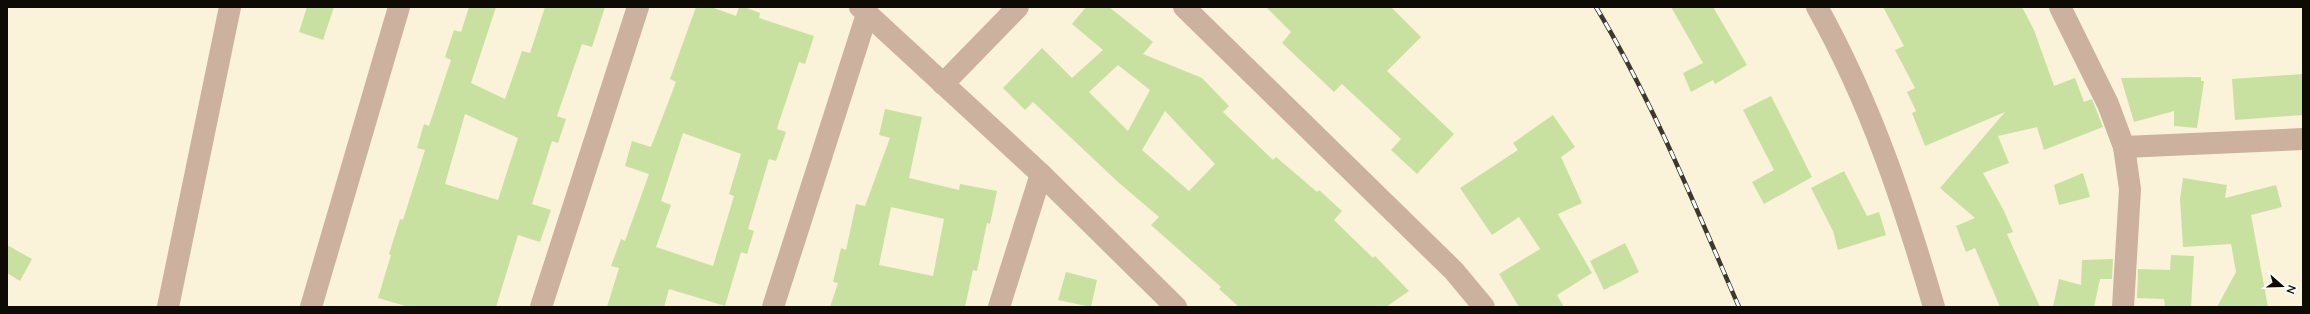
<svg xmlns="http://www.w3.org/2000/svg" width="2310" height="314" viewBox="0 0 2310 314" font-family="Mulish,sans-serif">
<rect width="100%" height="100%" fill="#fbf2da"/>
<g fill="#c9e1a0" fill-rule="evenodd">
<path d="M 307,7 L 334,7 L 323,40 L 299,32 Z"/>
<path d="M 469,7 L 496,7 L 471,83 L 505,99 L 522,51 L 530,53 L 545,7 L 605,7 L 592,47 L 582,44 L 557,116 L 566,119 L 558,143 L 552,141 L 532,204 L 551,210 L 540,242 L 518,235 L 496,307 L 409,307 L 378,298 L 391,255 L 389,254 L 400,219 L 403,220 L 425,150 L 417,148 L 424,124 L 429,126 L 451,60 L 445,57 L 454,30 L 461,32 ZM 465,114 L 518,138 L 498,200 L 445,184 Z"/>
<path d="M 696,7 L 711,7 L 736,16 L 739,7 L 744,7 L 760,13 L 759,18 L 814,36 L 805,64 L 799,62 L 779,122 L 777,129 L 786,132 L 776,161 L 769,159 L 748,229 L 754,231 L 747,254 L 741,252 L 725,306 L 669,289 L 664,307 L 607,307 L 619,268 L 611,266 L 621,239 L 625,241 L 649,174 L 625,166 L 632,141 L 651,147 L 676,82 L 670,79 ZM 683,133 L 741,154 L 729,194 L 734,196 L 713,266 L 656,247 L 671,205 L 661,201 Z"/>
<path d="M 1086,7 L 1109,7 L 1153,42 L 1143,54 L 1202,78 L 1229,106 L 1223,112 L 1273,160 L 1276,157 L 1317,192 L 1319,190 L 1342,211 L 1334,220 L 1373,258 L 1375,256 L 1409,291 L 1386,307 L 1239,307 L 1219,289 L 1221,287 L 1151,225 L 1159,217 L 1118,182 L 1033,102 L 1025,110 L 1003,88 L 1042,48 L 1072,78 L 1103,50 L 1072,24 ZM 1118,65 L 1150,90 L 1128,131 L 1089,92 ZM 1165,111 L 1215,164 L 1189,191 L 1142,150 Z"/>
<path d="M 1266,7 L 1391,7 L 1421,37 L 1387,71 L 1454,134 L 1417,174 L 1391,150 L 1401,139 L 1342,84 L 1334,92 L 1282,43 L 1291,32 Z"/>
<path d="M 1671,7 L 1713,7 L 1747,65 L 1715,84 L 1713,80 L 1691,92 L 1683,73 L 1703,63 Z"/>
<path d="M 1883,7 L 2022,7 L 2034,30 L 2054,86 L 2075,78 L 2084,102 L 2092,99 L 2103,127 L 2044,150 L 2037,127 L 1998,136 L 2009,163 L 1983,173 L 2004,211 L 2013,232 L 2007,234 L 2040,307 L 2000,307 L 1975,248 L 1966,252 L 1956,226 L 1975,218 L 1940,188 L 2005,112 L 1925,146 L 1912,113 L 1916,111 L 1907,92 L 1915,88 L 1895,50 L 1904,46 Z"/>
<path d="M 2303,74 L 2303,115 L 2235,120 L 2232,79 Z"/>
<path d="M 2201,77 L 2201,81 L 2204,81 L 2197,128 L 2174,126 L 2174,111 L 2134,122 L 2121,78 Z"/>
<path d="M 1771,96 L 1812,177 L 1764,204 L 1752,182 L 1774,170 L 1743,110 Z"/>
<path d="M 885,109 L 922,117 L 909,178 L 959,190 L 960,184 L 997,191 L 990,224 L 987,223 L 977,271 L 973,270 L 965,307 L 830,307 L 838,283 L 833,282 L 841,248 L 846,250 L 856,204 L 865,206 L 890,138 L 879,135 ZM 891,207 L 944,219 L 933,276 L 879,265 Z"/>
<path d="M 1553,115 L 1575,147 L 1561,157 L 1582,203 L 1558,214 L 1592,273 L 1557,295 L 1564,307 L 1519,307 L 1499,274 L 1540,249 L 1519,217 L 1492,235 L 1460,188 L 1518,150 L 1513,143 Z"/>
<path d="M 1844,171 L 1867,216 L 1879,212 L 1886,235 L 1838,250 L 1833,231 L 1811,188 Z"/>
<path d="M 2083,173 L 2090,197 L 2059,205 L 2054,185 Z"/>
<path d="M 2183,178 L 2227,185 L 2225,198 L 2276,185 L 2282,207 L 2251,215 L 2268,307 L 2217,307 L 2236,272 L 2231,244 L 2183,247 L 2180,199 Z"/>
<path d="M 1625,243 L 1639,272 L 1604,290 L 1590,261 Z"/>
<path d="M 7,245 L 32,259 L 20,281 L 7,273 Z"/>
<path d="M 2171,255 L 2194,256 L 2191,307 L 2165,307 L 2164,299 L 2137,298 L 2138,269 L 2170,270 Z"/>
<path d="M 2113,259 L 2112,279 L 2100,279 L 2094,307 L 2053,307 L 2059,279 L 2081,285 L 2082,260 Z"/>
<path d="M 1066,272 L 1097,280 L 1091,307 L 1058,300 Z"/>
</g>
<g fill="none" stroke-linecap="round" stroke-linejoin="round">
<g stroke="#ccb19f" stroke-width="22">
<path d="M 860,7 L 1041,174 L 1176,307"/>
<path d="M 1184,7 L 1454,271 L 1484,307"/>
<path d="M 1817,7 C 1871,104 1903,201 1934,307"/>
<path d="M 2060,7 L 2108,104 L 2124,147 L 2130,189 L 2123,307"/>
<path d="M 943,84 L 1018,7"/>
<path d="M 2124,147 L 2303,139"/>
<path d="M 168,307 L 230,7"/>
<path d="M 311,307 L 399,7"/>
<path d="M 541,307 L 638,7"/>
<path d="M 773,307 L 867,14"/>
<path d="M 999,307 L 1041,174"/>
</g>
<g stroke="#3c382e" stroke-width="4.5">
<path id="rail" d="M 1596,7 C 1653,102 1695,206 1739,307"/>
</g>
<use href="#rail" stroke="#fff" stroke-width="3" stroke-dasharray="9" stroke-linecap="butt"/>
</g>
<rect width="2310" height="314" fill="none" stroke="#0e0b04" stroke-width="16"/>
<g transform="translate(2282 286) rotate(110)" stroke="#ffffff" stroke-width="3" paint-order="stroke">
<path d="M0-3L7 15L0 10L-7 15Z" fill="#0e0b04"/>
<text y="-6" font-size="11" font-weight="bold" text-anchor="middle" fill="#0e0b04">N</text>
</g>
</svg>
